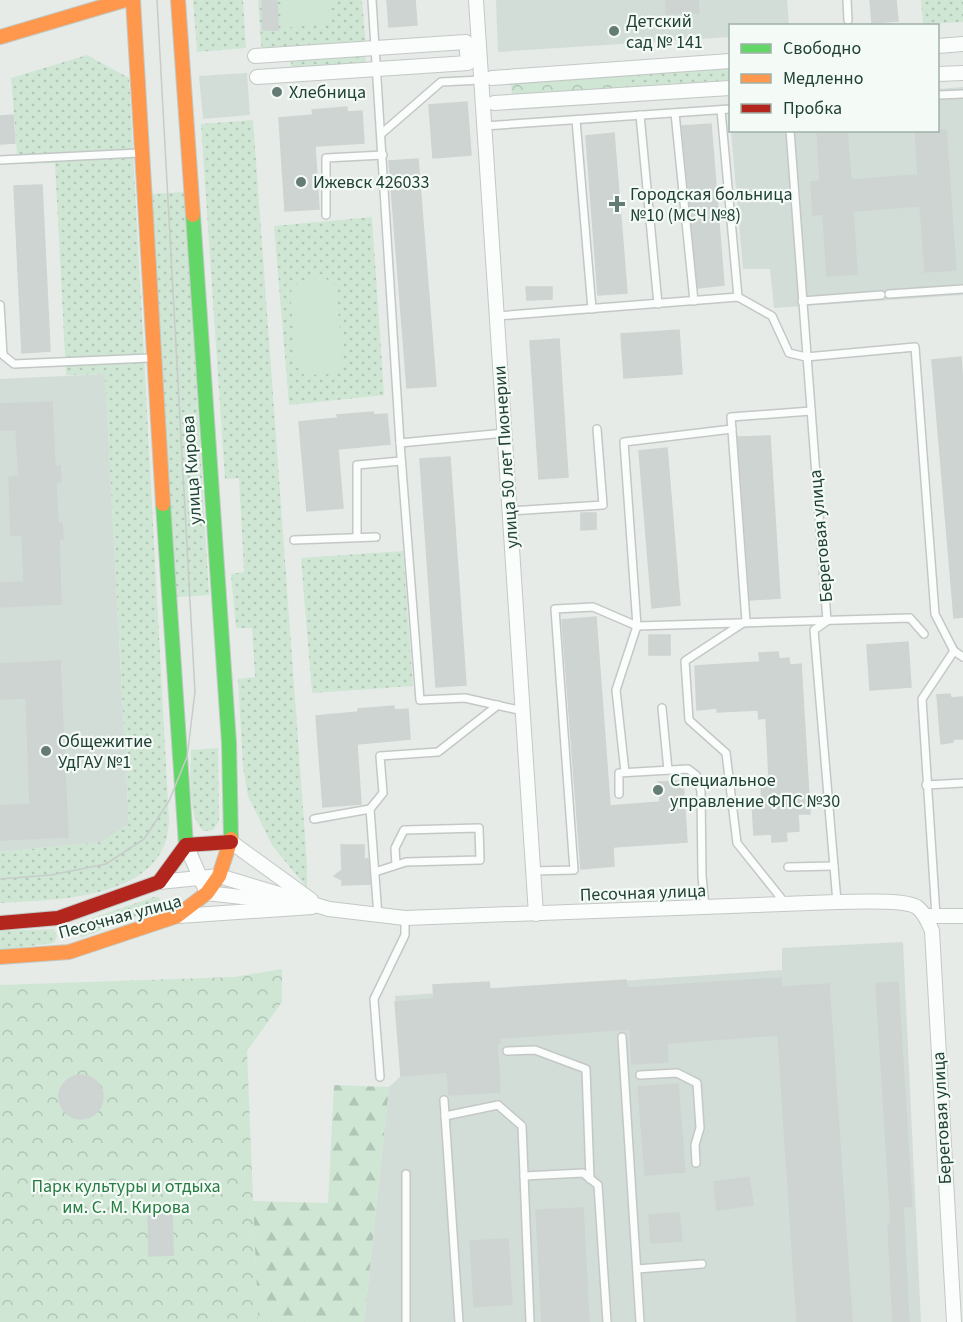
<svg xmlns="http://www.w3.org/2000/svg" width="963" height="1322" viewBox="0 0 963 1322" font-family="'Source Sans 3',sans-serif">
<defs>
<pattern id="grass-dots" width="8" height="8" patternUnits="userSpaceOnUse" patternTransform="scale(1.5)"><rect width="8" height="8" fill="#cee6d3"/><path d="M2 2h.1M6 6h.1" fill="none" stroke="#b1c6b6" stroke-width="1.8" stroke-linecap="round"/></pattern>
<pattern id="forest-firs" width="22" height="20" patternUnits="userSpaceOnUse" patternTransform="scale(1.5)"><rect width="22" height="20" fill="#cee6d3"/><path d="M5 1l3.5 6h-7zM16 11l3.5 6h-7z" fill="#b1c6b6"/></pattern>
<pattern id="park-crowns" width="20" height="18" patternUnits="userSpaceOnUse" patternTransform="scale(1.5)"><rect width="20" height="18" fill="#cee6d3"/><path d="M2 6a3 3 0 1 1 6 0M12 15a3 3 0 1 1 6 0" fill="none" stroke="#b1c6b6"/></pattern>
</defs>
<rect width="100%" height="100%" fill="#e6ebe8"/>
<g fill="#d3ddd8">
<path d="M 496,0 L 787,0 L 789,25 L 730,26 L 730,37 L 498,52 Z"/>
<path d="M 247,73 L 250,115 L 203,119 L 199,76 Z"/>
<path d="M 963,87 L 963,295 L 774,308 L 770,269 L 743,269 L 731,131 L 938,130 L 938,89 Z"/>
<path d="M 105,374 L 129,824 L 102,842 L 0,852 L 0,379 Z"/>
<path d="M 903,942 L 921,1322 L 364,1322 L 389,1087 L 401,1076 L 395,996 L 782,970 L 782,948 Z"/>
</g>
<g fill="url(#grass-dots)">
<path d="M 193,0 L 243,0 L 246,48 L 197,52 Z"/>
<path d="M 258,0 L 362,0 L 366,48 L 262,56 Z"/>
<path d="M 921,0 L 963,0 L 963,22 L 923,24 Z"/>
<path d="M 365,54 L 366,65 L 291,70 L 291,59 Z"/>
<path d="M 87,55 L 129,78 L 169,821 C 168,832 167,842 161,852 C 134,900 48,900 0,903 L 0,852 L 102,842 L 129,824 L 105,374 L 66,375 L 55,163 L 18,164 L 11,78 Z"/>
<path d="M 730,67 L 730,80 L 626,87 L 625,74 Z"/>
<path d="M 253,120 L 307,864 L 307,888 L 272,845 L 248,796 L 243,767 L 238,679 L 255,677 L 252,628 L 236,628 L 231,574 L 244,572 L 239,478 L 225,479 L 201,124 Z"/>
<path d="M 185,192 L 209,595 L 175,597 L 150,194 Z"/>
<path d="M 372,217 L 384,395 L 289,405 L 274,226 Z"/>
<path d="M 403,551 L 413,686 L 312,693 L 301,558 Z"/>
<path d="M 218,748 L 219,821 L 213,830 L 204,831 C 186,816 191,772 191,750 Z"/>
<path d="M 154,897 L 159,897 L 162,904 L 160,907 L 83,937 L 79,936 L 75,929 L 78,923 Z"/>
<path d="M 54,929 L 57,936 L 54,943 L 0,950 L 0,931 Z"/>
</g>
<path fill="url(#forest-firs)" d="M 334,1085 L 389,1087 L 364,1322 L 258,1322 L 253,1201 L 328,1203 Z"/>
<g fill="url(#park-crowns)">
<path d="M 625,74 L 626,87 L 512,96 L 511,83 Z"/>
<path d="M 282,969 L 282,1002 L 247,1051 L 258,1322 L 0,1322 L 0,985 L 234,977 Z"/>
</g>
<g fill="#cee6d3">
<path d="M 281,0 L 330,0 L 332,23 L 284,28 Z"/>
<path d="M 312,278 L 325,278 L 336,286 L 343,366 L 335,374 L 304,375 L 297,367 L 290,294 C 294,283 302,280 312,278 Z"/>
</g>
<g fill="#cdd4d1" stroke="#ced4d1" stroke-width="1.5">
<path d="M 387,0 L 415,0 L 417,25 L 389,27 Z"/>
<path d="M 666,0 L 698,0 L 699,13 L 666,14 Z"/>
<path d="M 870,0 L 896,0 L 898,21 L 872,23 Z"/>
<path d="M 262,1 L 277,1 L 278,30 L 263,30 Z"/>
<path d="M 467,102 L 471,155 L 433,158 L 429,105 Z"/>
<path d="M 347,107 L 347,112 L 362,111 L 364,143 L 315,146 L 319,209 L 285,211 L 279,118 L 313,115 L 312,110 Z"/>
<path d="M 13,115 L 15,143 L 0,144 L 0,116 Z"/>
<path d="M 711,124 L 724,285 L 698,288 L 682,126 Z"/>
<path d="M 817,130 L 847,130 L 851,180 L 918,175 L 915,130 L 946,130 L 956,270 L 925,272 L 920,206 L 853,211 L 857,274 L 827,276 L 823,214 L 813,215 L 811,182 L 820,181 Z"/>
<path d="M 614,133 L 627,293 L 598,295 L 586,136 Z"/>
<path d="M 418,159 L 436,386 L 407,388 L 389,161 Z"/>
<path d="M 42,185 L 50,351 L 22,353 L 14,186 Z"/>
<path d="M 526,287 L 552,287 L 552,299 L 527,300 Z"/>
<path d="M 679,330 L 682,374 L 624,378 L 621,334 Z"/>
<path d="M 559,339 L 568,477 L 539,479 L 530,341 Z"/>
<path d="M 961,357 L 963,387 L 963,617 L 954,618 L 932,360 Z"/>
<path d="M 52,402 L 55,466 L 60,466 L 61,482 L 56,482 L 58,523 L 62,523 L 63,539 L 59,539 L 61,604 L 0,607 L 0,583 L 24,582 L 22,535 L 11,535 L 9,477 L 19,476 L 16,430 L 0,430 L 0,404 Z"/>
<path d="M 373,412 L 374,415 L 387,414 L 390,444 L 338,449 L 343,508 L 307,511 L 299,422 L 338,418 L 337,415 Z"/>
<path d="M 770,436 L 780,598 L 750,600 L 738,437 Z"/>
<path d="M 667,448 L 680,605 L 652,608 L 639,451 Z"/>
<path d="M 450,457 L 466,685 L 436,687 L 420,459 Z"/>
<path d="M 581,513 L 596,513 L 596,529 L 581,530 Z"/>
<path d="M 596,617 L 610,806 L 660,802 L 658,782 L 683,781 L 687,842 L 613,847 L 614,866 L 581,869 L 562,620 Z"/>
<rect x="649" y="635" width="21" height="20"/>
<path d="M 908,642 L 911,687 L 870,690 L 867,645 Z"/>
<path d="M 778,652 L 779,659 L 789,658 L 790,665 L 801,664 L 810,814 L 798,814 L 799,831 L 786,832 L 787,841 L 772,842 L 772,834 L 754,835 L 752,801 L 762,800 L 760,777 L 769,777 L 766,718 L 759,719 L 758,710 L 717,712 L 717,708 L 697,710 L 695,666 L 760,662 L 759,653 Z"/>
<path d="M 60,661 L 68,837 L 0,840 L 0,806 L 30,804 L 26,698 L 0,699 L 0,664 Z"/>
<path d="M 950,694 L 951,698 L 963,697 L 963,739 L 953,739 L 953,742 L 941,744 L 937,695 Z"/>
<path d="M 394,706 L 394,710 L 408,709 L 410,739 L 357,744 L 361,804 L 323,807 L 316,716 L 358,712 L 358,709 Z"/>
<path d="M 341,845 L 364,845 L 364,859 L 368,859 L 370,884 L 342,885 L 342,880 L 334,876 L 342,870 Z"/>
<path d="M 781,978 L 782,987 L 829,984 L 852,1322 L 797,1322 L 778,1035 L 667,1043 L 668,1062 L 632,1064 L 630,1029 L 500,1038 L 500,1043 L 497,1043 L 500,1092 L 449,1095 L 447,1072 L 401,1076 L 395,1002 L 434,999 L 433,985 L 489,982 L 490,989 L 626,980 L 627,988 Z"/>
<path d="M 898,982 L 912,1206 L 903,1207 L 909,1322 L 893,1322 L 888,1224 L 891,1224 L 876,984 Z"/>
<circle cx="81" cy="1097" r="22"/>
<path d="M 678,1084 L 685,1172 L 645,1175 L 638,1087 Z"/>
<path d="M 749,1177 L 753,1205 L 717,1210 L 714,1182 Z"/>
<path d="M 148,1208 L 172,1208 L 173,1255 L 149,1256 Z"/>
<path d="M 583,1208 L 589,1322 L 542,1322 L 536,1210 Z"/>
<path d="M 679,1213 L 682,1241 L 651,1243 L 649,1215 Z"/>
<path d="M 508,1239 L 512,1304 L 474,1307 L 470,1241 Z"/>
</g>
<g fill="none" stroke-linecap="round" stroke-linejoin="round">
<g stroke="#c3c8c5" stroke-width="10">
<g id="lane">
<path d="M 372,0 L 400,443 L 505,433"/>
<path d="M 847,0 L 848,20"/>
<path d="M 938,95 L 963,94"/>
<path d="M 721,110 L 738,297"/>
<path d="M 675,113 L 694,301"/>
<path d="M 640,115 L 658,304"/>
<path d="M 576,120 L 592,309"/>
<path d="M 484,126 L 730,109"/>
<path d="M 790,130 L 827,621 L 814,630 L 837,902"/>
<path d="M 381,134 L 441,82 L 481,80"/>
<path d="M 0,160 L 139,153"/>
<path d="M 326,215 L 326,158 L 383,155"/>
<path d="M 889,294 L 963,289"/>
<path d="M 802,301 L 881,295"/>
<path d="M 0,305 L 3,355 L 14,364 L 149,358"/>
<path d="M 497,316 L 738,297 L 772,316 L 789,353 L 806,357 L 915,347 L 935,614 L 954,651 L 922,699 L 936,916"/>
<path d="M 400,443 L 420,700 L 465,698 L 523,711"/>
<path d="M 510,511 L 603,505 L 597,429"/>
<path d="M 357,537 L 357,465 L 401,461"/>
<path d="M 294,540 L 376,537"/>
<path d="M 954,651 L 963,657"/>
<path d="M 662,708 L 668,770"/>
<path d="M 625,772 L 616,690 L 637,626 L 624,442 L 732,429"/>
<path d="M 926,785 L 963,783"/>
<path d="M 619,794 L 619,773 L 688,769 L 696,775 L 701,791 L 702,876 L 705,908"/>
<path d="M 370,809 L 378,916"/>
<path d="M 314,819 L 370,809 L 383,793 L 380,756 L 438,752 L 498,705"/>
<path d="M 788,867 L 834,866"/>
<path d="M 533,871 L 574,870 L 555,609 L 593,607 L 637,626 L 910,618 L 924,634"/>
<path d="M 375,872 L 406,862 L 480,860 L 479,828 L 404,830 L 395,848 L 396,865"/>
<path d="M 785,903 L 737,843 L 726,753 L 689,720 L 685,661 L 746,621 L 731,417 L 811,411"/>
<path d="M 622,1037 L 640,1322"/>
<path d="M 507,1051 L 535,1050 L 586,1069 L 590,1179"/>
<path d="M 640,1075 L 677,1073 L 697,1083 L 700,1128 L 695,1145 L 696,1163"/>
<path d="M 380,1077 L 374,999 L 405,935 L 405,918"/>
<path d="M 444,1100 L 459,1322"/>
<path d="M 445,1116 L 498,1105 L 522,1126 L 530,1322"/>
<path d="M 406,1174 L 406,1322"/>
<path d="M 524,1176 L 583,1173 L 598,1185 L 607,1322"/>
<path d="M 637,1269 L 702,1264"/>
</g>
</g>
<g stroke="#c3c8c5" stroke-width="16">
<g id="street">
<path d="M 476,0 L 536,914"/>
<path d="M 938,46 L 963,44"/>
<path d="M 255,56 L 466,42 L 468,63 L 257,77"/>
<path d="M 938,74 L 963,73"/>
<path d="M 492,78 L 730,61"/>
<path d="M 494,103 L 730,88"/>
<path d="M 231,842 L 311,900"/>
<path d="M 186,845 L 207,893 L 284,902"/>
<path d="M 159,882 L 219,876 L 329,909 L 405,918 L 837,902 C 854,902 904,899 917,907 C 925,913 928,922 932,931 L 954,1322"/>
<path d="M 179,916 L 312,907"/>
<path d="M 926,916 L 963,916"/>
</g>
</g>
<g stroke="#c1c9c5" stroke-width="16">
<g id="fast">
<path d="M 193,215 L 229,743 L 231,839"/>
<path d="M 163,504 L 186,845"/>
</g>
</g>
<g stroke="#c1c9c5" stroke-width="16">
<g id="slow">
<path d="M 133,0 L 163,504"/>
<path d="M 178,0 L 193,215"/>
<path d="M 0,37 L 125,0"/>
<path d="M 0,957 L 69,952 L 177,916 L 207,893 L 219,876 L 231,839"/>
</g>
</g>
<g stroke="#c1c9c5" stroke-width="16">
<g id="jam">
<path d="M 186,845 L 231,842"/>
<path d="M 159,882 L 186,845"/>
<path d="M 0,923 L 58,918 L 159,882"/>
</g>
</g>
<use href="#lane" stroke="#fbfcfc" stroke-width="7"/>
<use href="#street" stroke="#fbfcfc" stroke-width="14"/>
<use href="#fast" stroke="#63d668" stroke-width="14"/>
<use href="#slow" stroke="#ff974d" stroke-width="14"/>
<use href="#jam" stroke="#b3261e" stroke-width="14"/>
<path stroke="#c7ccca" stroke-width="1.5" d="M 0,879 L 51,875 L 106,864 L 144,839 L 169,801 L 187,757 L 195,692 L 157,0"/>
</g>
<g fill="#657c74" stroke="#f4faf6" stroke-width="2">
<circle cx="614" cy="31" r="6"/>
<circle cx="277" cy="92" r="6"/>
<circle cx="301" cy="182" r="6"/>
<path d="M614 195h6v6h6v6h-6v6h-6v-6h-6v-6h6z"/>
<circle cx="46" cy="751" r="6"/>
<circle cx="658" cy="790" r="6"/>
</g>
<g text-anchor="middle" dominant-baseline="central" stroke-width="4.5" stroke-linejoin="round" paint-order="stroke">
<g font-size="18" fill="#204136" stroke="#f4faf6" text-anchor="start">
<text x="626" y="21">Детский<tspan x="626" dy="21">сад № 141</tspan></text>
<text x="289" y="92">Хлебница</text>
<text x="313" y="182">Ижевск 426033</text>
<text x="630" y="194">Городская больница<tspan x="630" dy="21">№10 (МСЧ №8)</tspan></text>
<text x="58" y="741">Общежитие<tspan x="58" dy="21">УдГАУ №1</tspan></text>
<text x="670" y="780">Специальное<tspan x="670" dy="21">управление ФПС №30</tspan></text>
</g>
<g font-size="18" fill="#204136" stroke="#f4faf6">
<text transform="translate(506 457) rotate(-94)">улица 50 лет Пионерии</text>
<text transform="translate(192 470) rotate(-94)">улица Кирова</text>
<text transform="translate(821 536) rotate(-95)">Береговая улица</text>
<text transform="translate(643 893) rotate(-2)">Песочная улица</text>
<text transform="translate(120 917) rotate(-15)">Песочная улица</text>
<text transform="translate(942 1118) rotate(-93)">Береговая улица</text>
</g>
<g font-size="18" fill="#277c42" stroke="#f4faf6">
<text x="126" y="1186">Парк культуры и отдыха<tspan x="126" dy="21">им. С. М. Кирова</tspan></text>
</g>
</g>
<rect x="729" y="24" width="210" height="108" fill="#f4faf6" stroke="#9fb0a9" stroke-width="1.5"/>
<rect x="741" y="44" width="30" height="9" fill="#63d668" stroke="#9fb0a9" stroke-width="1.5"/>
<text x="783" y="54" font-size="18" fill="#204136">Свободно</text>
<rect x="741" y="74" width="30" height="9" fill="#ff974d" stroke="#9fb0a9" stroke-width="1.5"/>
<text x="783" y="84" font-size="18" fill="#204136">Медленно</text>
<rect x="741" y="104" width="30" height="9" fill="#b3261e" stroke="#9fb0a9" stroke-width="1.5"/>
<text x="783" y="114" font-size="18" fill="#204136">Пробка</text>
</svg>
